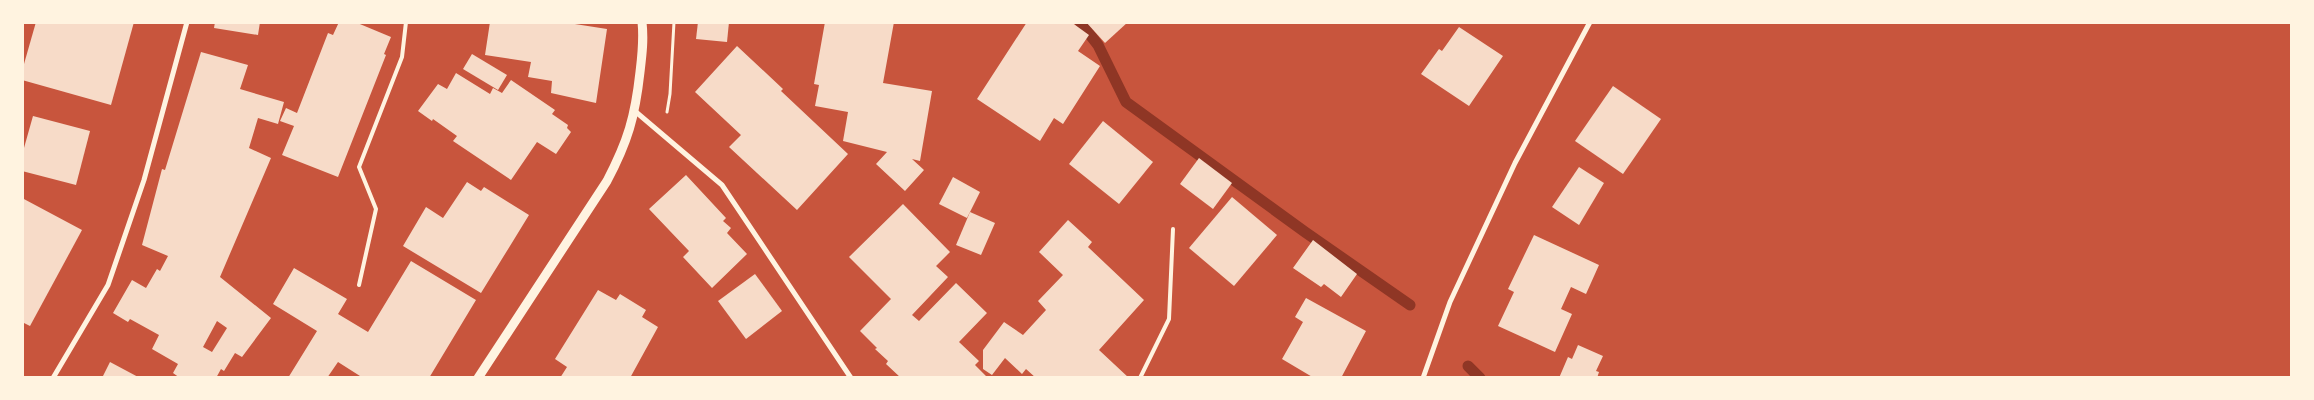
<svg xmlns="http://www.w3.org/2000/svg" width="2314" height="400" viewBox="0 0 2314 400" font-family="'Work Sans',sans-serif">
<rect width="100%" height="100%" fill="#c8553d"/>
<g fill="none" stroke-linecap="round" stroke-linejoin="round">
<g stroke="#8f3625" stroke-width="11">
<path d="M 1080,22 L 1098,45 L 1126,102 L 1305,232 L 1410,305"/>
<path d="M 1468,366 L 1480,378"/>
</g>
</g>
<g fill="#f7dbc8" fill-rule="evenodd">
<path d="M 36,22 L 134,22 L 111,105 L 22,80 L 22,71 Z"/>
<path d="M 215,22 L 260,22 L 258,35 L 214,28 Z"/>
<path d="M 339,22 L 355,22 L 391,37 L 384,54 L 386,55 L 338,177 L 282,155 L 294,126 L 280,121 L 286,108 L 297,113 L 328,33 L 333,35 Z"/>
<path d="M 490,22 L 562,22 L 607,29 L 596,103 L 551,93 L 552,81 L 528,77 L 531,62 L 485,55 Z"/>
<path d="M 698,22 L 729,22 L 727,42 L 696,39 Z"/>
<path d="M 825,22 L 894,22 L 883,83 L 932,91 L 920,161 L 912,159 L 924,170 L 905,191 L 876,164 L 887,152 L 843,141 L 848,112 L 815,106 L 819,85 L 814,84 Z"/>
<path d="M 1027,22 L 1071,22 L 1089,35 L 1078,51 L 1100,66 L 1063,124 L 1054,118 L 1040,141 L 977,99 Z"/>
<path d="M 1086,22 L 1128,22 L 1105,43 Z"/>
<path d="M 1459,27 L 1503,56 L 1469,106 L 1421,74 L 1439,49 L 1442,51 Z"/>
<path d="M 737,46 L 783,89 L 781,91 L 848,154 L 797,210 L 729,147 L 741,135 L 695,92 Z"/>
<path d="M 201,52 L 248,65 L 240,89 L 284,102 L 278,124 L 258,118 L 249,148 L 271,158 L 220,277 L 271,318 L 242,357 L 235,353 L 224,371 L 221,369 L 216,378 L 180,378 L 173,373 L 178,364 L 152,349 L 159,335 L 130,319 L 128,322 L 113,313 L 132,280 L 146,288 L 157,269 L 160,271 L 168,256 L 142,245 L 162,169 L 165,170 ZM 217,321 L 227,328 L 212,352 L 203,347 Z"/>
<path d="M 472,54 L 507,75 L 498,90 L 463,69 Z"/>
<path d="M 456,73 L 490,94 L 493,88 L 502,93 L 511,80 L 555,110 L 552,114 L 568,125 L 567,128 L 571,132 L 556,154 L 537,142 L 511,180 L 453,141 L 457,136 L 433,119 L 432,121 L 418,111 L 438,84 L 447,89 Z"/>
<path d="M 1613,86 L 1661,119 L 1623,174 L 1575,141 Z"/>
<path d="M 33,116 L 90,131 L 76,185 L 22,171 L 22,155 Z"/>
<path d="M 1103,121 L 1153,162 L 1119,204 L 1069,164 Z"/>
<path d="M 1199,158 L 1232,183 L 1213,209 L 1180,184 Z"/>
<path d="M 1579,167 L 1604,183 L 1579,225 L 1552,207 Z"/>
<path d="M 686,175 L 726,218 L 723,221 L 731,228 L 727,233 L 747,254 L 712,288 L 683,257 L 689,251 L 649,209 Z"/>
<path d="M 953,177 L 980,192 L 967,218 L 939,204 Z"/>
<path d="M 467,182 L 481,191 L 484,187 L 529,215 L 481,293 L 403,246 L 426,207 L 443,218 Z"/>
<path d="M 1232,197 L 1277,235 L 1234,286 L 1189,248 Z"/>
<path d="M 22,198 L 82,230 L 30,326 L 22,322 Z"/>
<path d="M 903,204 L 950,252 L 936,266 L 948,277 L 912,315 L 919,321 L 956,283 L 987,313 L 959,342 L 979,361 L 975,365 L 986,376 L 985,378 L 901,378 L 886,364 L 888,361 L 875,349 L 877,348 L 860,331 L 891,299 L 849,257 Z"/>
<path d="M 970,212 L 995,223 L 981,255 L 956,245 Z"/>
<path d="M 1068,220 L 1092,242 L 1088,247 L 1144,300 L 1099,350 L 1129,378 L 1036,378 L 1026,369 L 1022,374 L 1005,358 L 992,375 L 983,369 L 983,350 L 1004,322 L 1023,335 L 1046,310 L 1038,301 L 1063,275 L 1039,252 Z"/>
<path d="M 1534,235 L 1599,265 L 1586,294 L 1571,287 L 1561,309 L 1572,314 L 1555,352 L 1498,326 L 1514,292 L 1508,289 Z"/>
<path d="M 1313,240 L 1357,274 L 1341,297 L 1324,284 L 1321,287 L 1293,268 Z"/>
<path d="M 411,261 L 476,300 L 429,378 L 359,378 L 360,376 L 338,362 L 327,378 L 288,378 L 317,331 L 273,304 L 294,268 L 347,299 L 338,314 L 368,332 Z"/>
<path d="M 755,274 L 782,311 L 746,339 L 718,301 Z"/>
<path d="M 598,290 L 616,300 L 620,294 L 646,310 L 642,317 L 658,327 L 630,378 L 560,378 L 567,367 L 555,359 Z"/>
<path d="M 1306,298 L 1366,331 L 1341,378 L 1314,378 L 1282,359 L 1303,322 L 1295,317 Z"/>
<path d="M 1578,345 L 1603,356 L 1596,371 L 1599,372 L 1597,378 L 1559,378 L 1568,357 L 1572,359 Z"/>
<path d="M 110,362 L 140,378 L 102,378 Z"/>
</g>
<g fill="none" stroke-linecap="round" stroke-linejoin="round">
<path stroke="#fff3e0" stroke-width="3" d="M 667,112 L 670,94 L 674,22"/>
<g stroke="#fff3e0" stroke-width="4">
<path d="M 359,285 L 376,209 L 359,167 L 402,57 L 406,22"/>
<path d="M 1140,378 L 1169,319 L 1173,229"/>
</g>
<g stroke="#fff3e0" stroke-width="5">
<path d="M 636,112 L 722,185 L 851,378"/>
<path d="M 53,378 L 108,285 L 144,180 L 187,22"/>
<path d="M 1423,378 L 1450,302 L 1515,163 L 1590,22"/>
</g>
<path stroke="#fff3e0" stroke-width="9" d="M 478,378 L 607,181 C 628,141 635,117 640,72 C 642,55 644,40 642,22"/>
</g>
<rect width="2314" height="400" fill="none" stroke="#fff3e0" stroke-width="48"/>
</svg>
